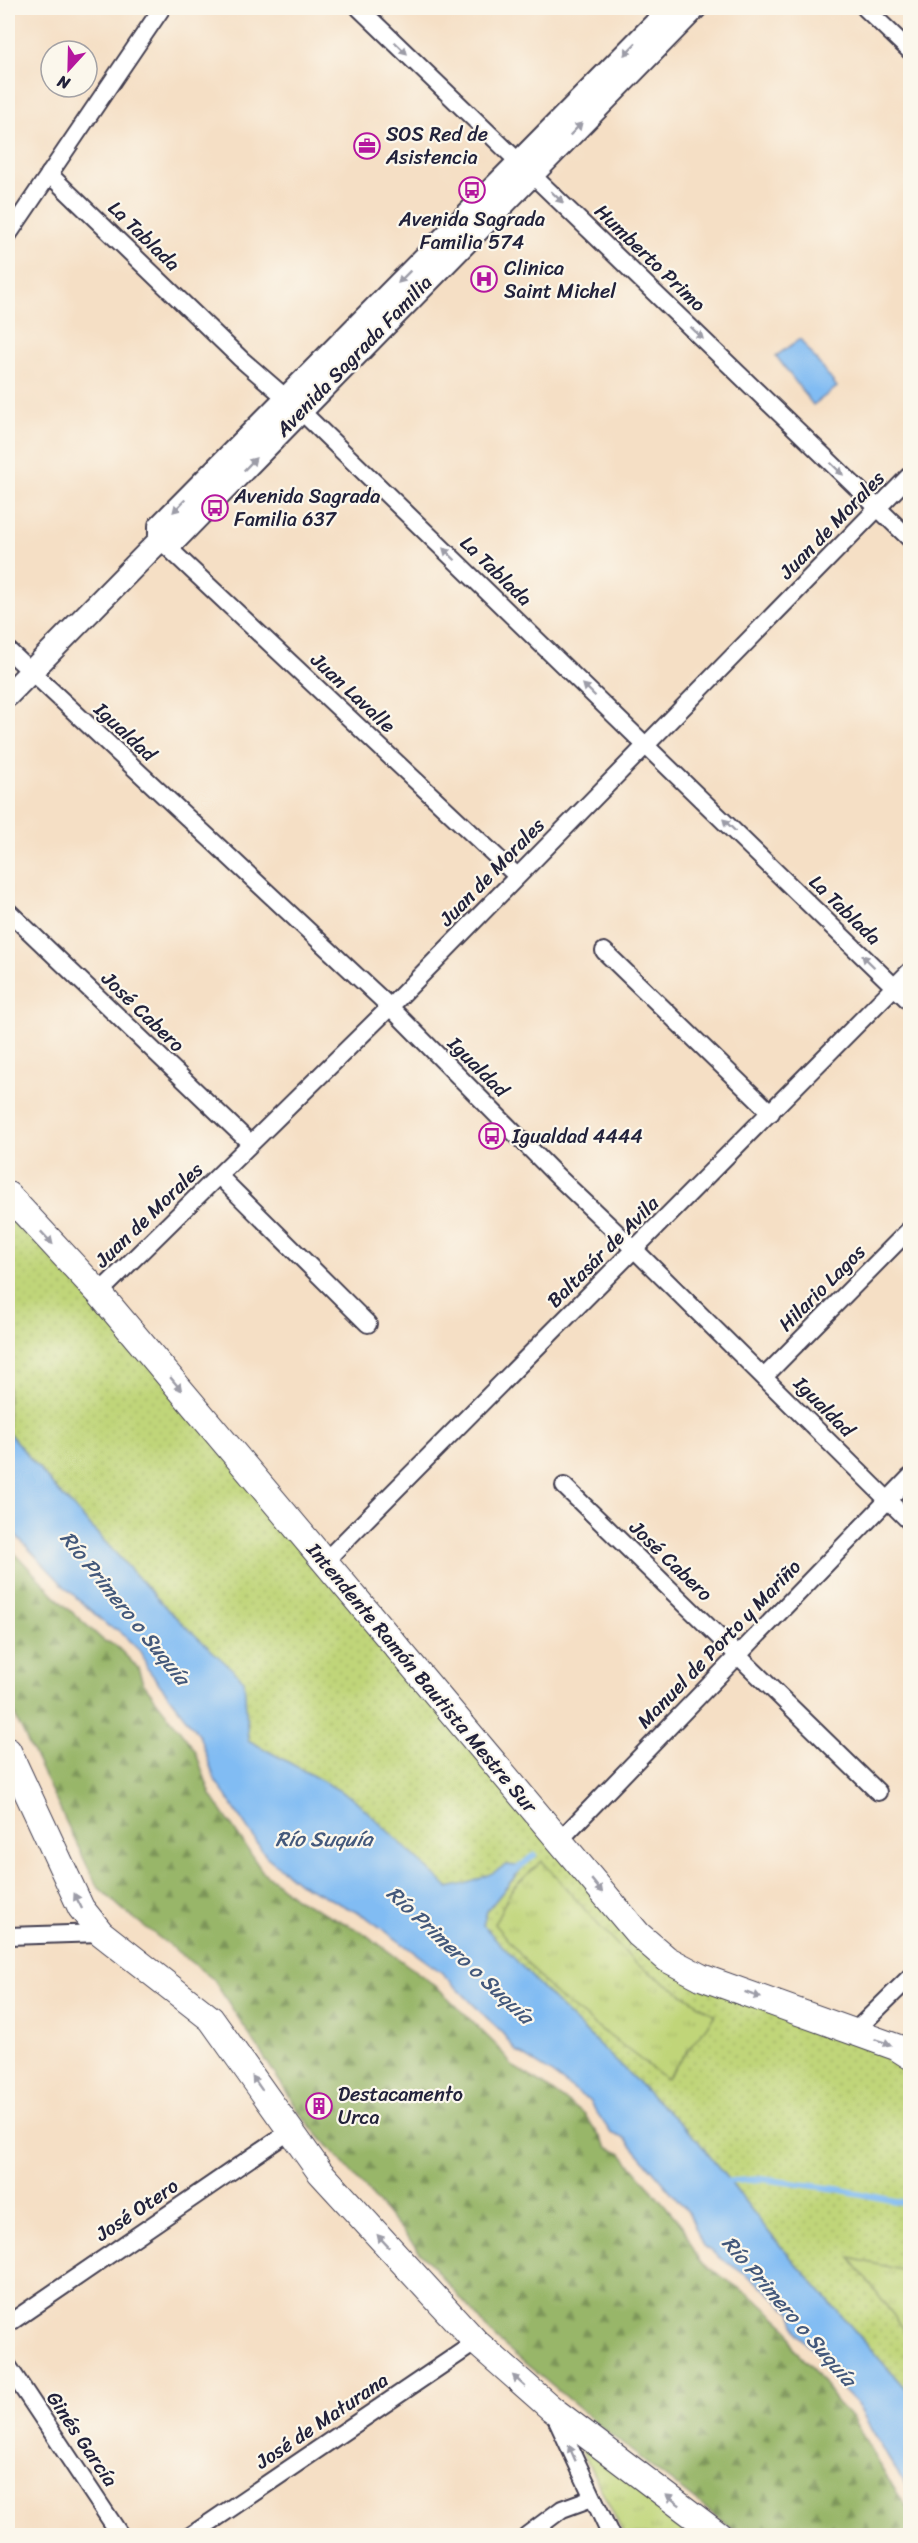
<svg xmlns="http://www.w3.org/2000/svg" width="918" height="2543" viewBox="0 0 918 2543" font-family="Sriracha,sans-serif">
<defs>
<pattern id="grass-dots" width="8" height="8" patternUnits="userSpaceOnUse" patternTransform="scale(1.5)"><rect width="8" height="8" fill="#c0d579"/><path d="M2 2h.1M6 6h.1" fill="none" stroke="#a5b76a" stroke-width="1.8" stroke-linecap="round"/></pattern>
<pattern id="forest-firs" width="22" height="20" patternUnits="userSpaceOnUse" patternTransform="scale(1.5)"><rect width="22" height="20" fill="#98b669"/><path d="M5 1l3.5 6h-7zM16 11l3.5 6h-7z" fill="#7c9458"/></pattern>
<pattern id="park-tufts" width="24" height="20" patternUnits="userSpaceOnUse" patternTransform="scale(1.5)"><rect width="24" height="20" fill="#c0d579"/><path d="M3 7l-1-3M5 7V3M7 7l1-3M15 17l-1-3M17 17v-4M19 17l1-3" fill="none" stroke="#a5b76a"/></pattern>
</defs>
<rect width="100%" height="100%" fill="#fbf7ec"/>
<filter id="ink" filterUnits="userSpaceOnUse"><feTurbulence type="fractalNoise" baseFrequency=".0167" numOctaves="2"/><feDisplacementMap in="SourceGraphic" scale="12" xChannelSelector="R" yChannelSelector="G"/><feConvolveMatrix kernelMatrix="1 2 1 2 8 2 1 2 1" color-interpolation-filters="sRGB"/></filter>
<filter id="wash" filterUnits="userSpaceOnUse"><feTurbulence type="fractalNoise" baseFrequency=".008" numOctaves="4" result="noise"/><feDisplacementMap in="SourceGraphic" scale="24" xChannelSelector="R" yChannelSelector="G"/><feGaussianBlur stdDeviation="1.35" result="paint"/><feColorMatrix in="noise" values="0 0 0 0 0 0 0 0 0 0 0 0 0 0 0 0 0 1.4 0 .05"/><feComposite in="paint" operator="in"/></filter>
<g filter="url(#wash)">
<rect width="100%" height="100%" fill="#f5dfc5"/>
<path fill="url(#grass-dots)" stroke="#717c5a" stroke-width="1.5" d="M 8,1195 L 667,1959 L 910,2056 L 910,2394 L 771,2235 L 698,2141 L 556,2003 L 482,1925 L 487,1911 L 521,1869 L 506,1865 C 487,1878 470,1884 448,1889 L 353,1798 L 248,1740 L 243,1680 L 169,1611 L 56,1489 L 8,1432 Z"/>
<path fill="url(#forest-firs)" stroke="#5d6c52" stroke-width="1.5" d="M 8,1546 L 61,1602 L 104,1641 L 114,1644 L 138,1668 L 143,1683 L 195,1750 L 211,1795 L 262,1871 L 295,1898 L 362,1932 L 437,1987 L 499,2048 L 512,2066 L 541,2083 L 585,2115 L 607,2147 L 622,2154 L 684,2228 L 699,2261 L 758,2301 L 788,2328 L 794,2349 L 811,2366 L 837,2403 L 853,2419 L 886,2476 L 910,2512 L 910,2535 L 740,2535 L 611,2435 L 495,2338 L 303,2117 L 213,1979 L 122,1909 L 97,1886 L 8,1701 Z"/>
<g fill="url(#park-tufts)" stroke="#717c5a" stroke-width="1.5">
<path d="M 542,1861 L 602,1929 L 635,1963 L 715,2015 L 666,2079 L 553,1993 L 494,1924 L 512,1889 Z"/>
<path d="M 850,2258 L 910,2272 L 910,2337 Z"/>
<path d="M 579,2445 L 701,2535 L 624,2535 Z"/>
</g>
<g fill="#81bcf3" stroke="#526f97" stroke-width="1.5">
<path d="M 800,339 L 837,387 L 813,405 L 776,356 Z"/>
<path d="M 8,1432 L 56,1489 L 169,1611 L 244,1680 L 248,1740 L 353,1798 L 448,1888 C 470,1884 488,1877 506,1865 L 517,1866 L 521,1869 L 487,1911 L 483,1925 L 556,2003 L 698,2141 L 771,2235 L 910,2394 L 910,2491 L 890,2461 L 857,2404 L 841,2388 L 815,2351 L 798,2334 L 792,2314 L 762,2286 L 703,2246 L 689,2213 L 626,2139 L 611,2133 L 589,2101 L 545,2069 L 516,2051 L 503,2034 L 441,1972 L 366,1917 L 299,1883 L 266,1856 L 215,1780 L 199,1735 L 147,1668 L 142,1653 L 118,1630 L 108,1626 L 65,1587 L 8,1527 Z"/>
</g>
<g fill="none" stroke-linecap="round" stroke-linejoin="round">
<g stroke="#81bcf3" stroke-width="6">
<path d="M 514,1872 L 534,1855"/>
<path d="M 721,2182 L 762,2179 L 837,2189 L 910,2204"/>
</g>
</g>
</g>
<g filter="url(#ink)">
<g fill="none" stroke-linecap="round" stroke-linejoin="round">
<g stroke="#423e50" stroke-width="20">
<g id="street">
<path d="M 359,8 L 910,539"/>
<path d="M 865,8 L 910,51"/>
<path d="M 49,174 L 241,359 L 301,411 L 910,1002"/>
<path d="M 8,235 L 162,8"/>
<path d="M 160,540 L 517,876"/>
<path d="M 8,650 L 390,1007 L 556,1175 L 635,1250 L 910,1522"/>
<path d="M 8,911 L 250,1143"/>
<path d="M 604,951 L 771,1113"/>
<path d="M 219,1176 L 368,1324"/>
<path d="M 99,1293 L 390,1007 L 910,475"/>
<path d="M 764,1377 L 910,1229"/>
<path d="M 564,1486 L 878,1792"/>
<path d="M 325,1561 L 910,971"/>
<path d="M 559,1841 L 910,1477"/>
<path d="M 8,1936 L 101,1933"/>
<path d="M 854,2032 L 910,1977"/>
<path d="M 8,2324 L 290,2131"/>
<path d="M 8,2366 L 121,2536"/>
<path d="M 554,2414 L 611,2536"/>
<path d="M 190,2536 L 476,2342"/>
<path d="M 526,2536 L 562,2509 L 592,2498"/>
</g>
</g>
<g stroke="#423e50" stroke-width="26">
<g id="secondary">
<path d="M 160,540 L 175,540 L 695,8"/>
<path d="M 8,695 L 160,540 L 160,526 L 671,8"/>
</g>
</g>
<g stroke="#423e50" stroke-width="28">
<g id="primary">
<path d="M 8,1195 L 99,1293 L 638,1934 L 667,1959 L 701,1977 L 896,2047 L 910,2056"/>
<path d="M 8,1751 L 81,1908 L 101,1933 L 211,2019 L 320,2172 L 476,2342 L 552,2409 L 720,2536"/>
</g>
</g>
<use href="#street" stroke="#fff" stroke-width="16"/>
<use href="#secondary" stroke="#fff" stroke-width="22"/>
<use href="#primary" stroke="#fff" stroke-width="26"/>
</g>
<defs><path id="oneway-solid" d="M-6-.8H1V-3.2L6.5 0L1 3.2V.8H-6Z" transform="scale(1.5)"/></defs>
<g fill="#9c9ca7">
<use href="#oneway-solid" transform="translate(401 48) rotate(44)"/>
<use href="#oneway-solid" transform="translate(630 49) rotate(134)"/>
<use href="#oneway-solid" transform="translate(576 129) rotate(-46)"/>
<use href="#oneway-solid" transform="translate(557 197) rotate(44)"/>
<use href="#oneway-solid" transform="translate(404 277) rotate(135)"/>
<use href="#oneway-solid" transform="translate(697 333) rotate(44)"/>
<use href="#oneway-solid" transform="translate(250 464) rotate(-46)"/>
<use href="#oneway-solid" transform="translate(837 469) rotate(44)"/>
<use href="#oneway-solid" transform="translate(179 506) rotate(134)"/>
<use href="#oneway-solid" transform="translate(449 554) rotate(-136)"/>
<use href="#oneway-solid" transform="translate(589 690) rotate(-136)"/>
<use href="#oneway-solid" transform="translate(729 825) rotate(-136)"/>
<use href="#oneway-solid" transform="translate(868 961) rotate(-136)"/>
<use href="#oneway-solid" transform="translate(47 1238) rotate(47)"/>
<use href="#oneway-solid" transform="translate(176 1384) rotate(50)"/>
<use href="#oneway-solid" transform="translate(597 1886) rotate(50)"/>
<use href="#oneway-solid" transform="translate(78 1901) rotate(-117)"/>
<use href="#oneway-solid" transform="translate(753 1995) rotate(20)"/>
<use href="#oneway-solid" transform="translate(883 2042) rotate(19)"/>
<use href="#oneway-solid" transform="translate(257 2083) rotate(-125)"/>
<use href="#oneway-solid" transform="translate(383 2241) rotate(-133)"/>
<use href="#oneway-solid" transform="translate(519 2381) rotate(-138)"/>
<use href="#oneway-solid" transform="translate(572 2453) rotate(-114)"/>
<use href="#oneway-solid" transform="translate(673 2500) rotate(-143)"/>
</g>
</g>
<defs>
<g id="office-ring" transform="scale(1.35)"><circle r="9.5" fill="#fbf7ec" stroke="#b5179e" stroke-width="1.5"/><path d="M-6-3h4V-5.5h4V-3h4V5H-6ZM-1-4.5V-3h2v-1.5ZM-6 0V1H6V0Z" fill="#b5179e"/></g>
<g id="bus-ring" transform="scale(1.35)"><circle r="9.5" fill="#fbf7ec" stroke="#b5179e" stroke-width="1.5"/><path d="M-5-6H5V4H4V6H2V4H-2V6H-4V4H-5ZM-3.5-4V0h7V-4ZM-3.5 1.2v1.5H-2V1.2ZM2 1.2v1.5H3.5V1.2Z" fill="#b5179e"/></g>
<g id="hospital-ring" transform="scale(1.35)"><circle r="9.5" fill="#fbf7ec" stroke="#b5179e" stroke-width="1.5"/><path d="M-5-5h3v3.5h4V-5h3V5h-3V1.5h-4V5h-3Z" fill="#b5179e"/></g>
<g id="building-ring" transform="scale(1.35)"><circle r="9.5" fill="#fbf7ec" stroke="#b5179e" stroke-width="1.5"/><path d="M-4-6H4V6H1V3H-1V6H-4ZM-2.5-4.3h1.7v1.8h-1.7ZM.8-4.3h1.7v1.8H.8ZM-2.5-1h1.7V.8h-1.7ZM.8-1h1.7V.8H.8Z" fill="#b5179e"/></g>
</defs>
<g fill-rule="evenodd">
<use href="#office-ring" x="367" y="146"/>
<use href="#bus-ring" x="472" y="190"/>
<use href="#hospital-ring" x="484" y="279"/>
<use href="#bus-ring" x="215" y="508"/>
<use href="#bus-ring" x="492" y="1136"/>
<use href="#building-ring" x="319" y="2106"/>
</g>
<g text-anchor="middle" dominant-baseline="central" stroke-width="4.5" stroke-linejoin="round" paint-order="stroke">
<g font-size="20" fill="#22223b" stroke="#fbf7ec" text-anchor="start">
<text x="386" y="134">SOS Red de<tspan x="386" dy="23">Asistencia</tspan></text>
<text x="472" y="219" text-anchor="middle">Avenida Sagrada<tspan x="472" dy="23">Familia 574</tspan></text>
<text x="504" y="268">Clinica<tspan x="504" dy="23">Saint Michel</tspan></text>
<text x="234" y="496">Avenida Sagrada<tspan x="234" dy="23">Familia 637</tspan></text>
<text x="512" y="1136">Igualdad 4444</text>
<text x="338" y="2094">Destacamento<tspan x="338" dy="23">Urca</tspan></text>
</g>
<g font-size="20" fill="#22223b" stroke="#fbf7ec">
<text transform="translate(144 236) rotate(44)">La Tablada</text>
<text transform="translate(650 258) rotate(44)">Humberto Primo</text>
<text transform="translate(354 356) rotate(-46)">Avenida Sagrada Familia</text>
<text transform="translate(832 525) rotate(-46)">Juan de Morales</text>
<text transform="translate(496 571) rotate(44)">La Tablada</text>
<text transform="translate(353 693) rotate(43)">Juan Lavalle</text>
<text transform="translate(125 732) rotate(43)">Igualdad</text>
<text transform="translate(492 872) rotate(-46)">Juan de Morales</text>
<text transform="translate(845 910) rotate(44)">La Tablada</text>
<text transform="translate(143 1012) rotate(44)">José Cabero</text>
<text transform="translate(478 1067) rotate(45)">Igualdad</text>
<text transform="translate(149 1215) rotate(-44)">Juan de Morales</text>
<text transform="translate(603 1252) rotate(-45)">Baltasár de Avila</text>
<text transform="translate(822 1288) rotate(-45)">Hilario Lagos</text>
<text transform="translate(824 1407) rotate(45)">Igualdad</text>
<text transform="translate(671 1561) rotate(44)">José Cabero</text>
<text transform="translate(719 1644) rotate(-46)">Manuel de Porto y Mariño</text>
<text transform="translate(422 1678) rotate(50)">Intendente Ramón Bautista Mestre Sur</text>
<text transform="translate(137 2210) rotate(-34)">José Otero</text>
<text transform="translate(322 2421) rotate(-34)">José de Maturana</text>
<text transform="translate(82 2439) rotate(56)">Ginés García</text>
</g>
<g font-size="21" font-style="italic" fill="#43587b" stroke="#fbf7ec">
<text transform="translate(125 1608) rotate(51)">Río Primero o Suquía</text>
<text x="324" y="1839">Río Suquía</text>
<text transform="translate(460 1955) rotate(43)">Río Primero o Suquía</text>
<text transform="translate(789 2311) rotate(49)">Río Primero o Suquía</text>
</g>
</g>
<rect width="918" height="2543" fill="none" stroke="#fbf7ec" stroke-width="30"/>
<g transform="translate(69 69) rotate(202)"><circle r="28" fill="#fbf7ec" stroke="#a4a2a5" stroke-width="1.5"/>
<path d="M0-4.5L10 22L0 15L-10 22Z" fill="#b5179e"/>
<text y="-9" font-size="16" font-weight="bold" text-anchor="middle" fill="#22223b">N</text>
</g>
</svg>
